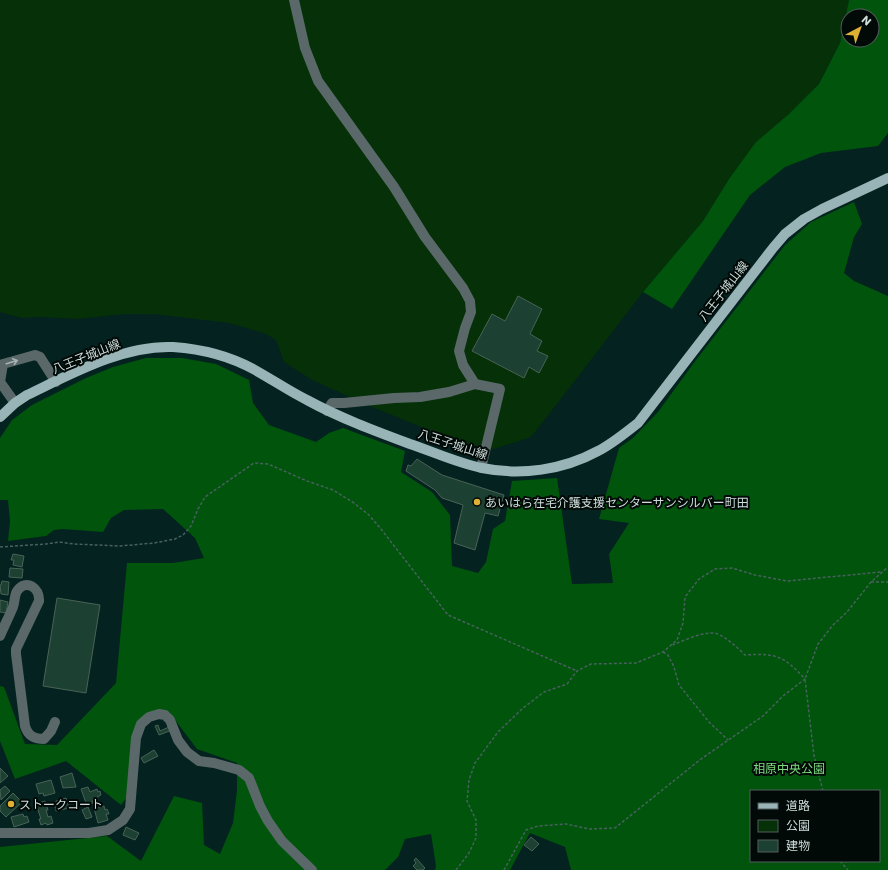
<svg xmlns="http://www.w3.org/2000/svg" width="888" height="870" viewBox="0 0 888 870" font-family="Poppins,'Noto Sans JP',sans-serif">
<rect width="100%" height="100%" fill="#04221f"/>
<path fill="#053008" d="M 0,0 L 849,0 L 840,43 L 819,84 L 729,179 L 703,221 L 643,292 L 567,391 L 531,437 L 494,449 L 458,442 L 370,406 L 312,380 L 284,362 L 276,340 L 264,333 L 229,323 L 154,314 L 124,314 L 77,319 L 40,317 L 22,318 L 0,312 Z"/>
<g fill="#00540c" fill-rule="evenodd">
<path d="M 849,0 L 888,0 L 888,133 L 878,146 L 821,153 L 785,167 L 750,195 L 672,309 L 643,292 L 703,221 L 729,179 L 756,142 L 789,114 L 819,84 L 840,43 ZM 848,16 L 872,16 L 872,40 L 848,40 Z"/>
<path d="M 854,202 L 862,224 L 854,237 L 844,273 L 854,281 L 888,296 L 888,870 L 571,870 L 565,847 L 530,833 L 510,870 L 435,870 L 436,866 L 431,834 L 405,839 L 398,857 L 385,870 L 0,870 L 0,847 L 107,836 L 141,861 L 174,796 L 202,803 L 204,845 L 220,854 L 233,823 L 237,790 L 237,763 L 197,749 L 169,712 L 149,715 L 135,730 L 128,796 L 121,805 L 66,761 L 15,779 L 0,741 L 0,686 L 4,687 L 25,744 L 57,745 L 116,683 L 127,563 L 173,563 L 204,558 L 195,538 L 163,509 L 124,510 L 111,518 L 103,532 L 63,529 L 54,530 L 46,536 L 8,541 L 10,521 L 8,500 L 0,500 L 0,438 L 12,420 L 32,405 L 86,378 L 113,367 L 146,358 L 182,358 L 216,364 L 249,380 L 253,403 L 269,425 L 316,442 L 329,433 L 343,428 L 405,451 L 401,472 L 432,492 L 450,515 L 452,566 L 478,573 L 486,562 L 493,529 L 505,521 L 512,481 L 557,478 L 572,584 L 613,583 L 609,554 L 629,523 L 599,519 L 619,448 L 633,438 L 658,412 L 696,360 L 785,245 L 811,222 ZM 751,791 L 879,791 L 879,861 L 751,861 Z"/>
</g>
<g fill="#1c4031" stroke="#496256">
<path d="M 518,296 L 542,309 L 530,334 L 542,341 L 537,351 L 548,356 L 539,373 L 529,367 L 524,378 L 472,351 L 492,314 L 505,321 Z"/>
<path d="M 417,459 L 442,475 L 504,495 L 498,516 L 485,513 L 475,550 L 454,543 L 463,505 L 442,498 L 435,490 L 406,471 L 408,465 L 411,466 Z"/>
<path d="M 13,554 L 24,556 L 22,567 L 13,565 L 14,560 L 11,560 Z"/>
<path d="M 10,568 L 23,569 L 22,578 L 9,577 Z"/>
<path d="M 2,581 L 9,582 L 8,595 L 1,594 L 0,585 L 1,585 Z"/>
<path d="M 57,598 L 100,605 L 86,693 L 43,686 Z"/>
<path d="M 0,600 L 8,602 L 6,613 L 0,612 Z"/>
<path d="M 158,725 L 160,731 L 169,727 L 172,730 L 159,735 L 155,726 Z"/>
<path d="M 154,750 L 158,756 L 144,763 L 141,758 Z"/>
<path d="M 0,768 L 8,776 L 0,783 Z"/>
<path d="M 72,773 L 76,787 L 63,788 L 60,777 Z"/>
<path d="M 51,780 L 55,793 L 44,796 L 43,793 L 39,794 L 36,784 Z"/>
<path d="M 5,786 L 10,791 L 1,800 L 0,790 Z"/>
<path d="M 88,787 L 90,792 L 97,789 L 98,792 L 100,791 L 101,795 L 97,797 L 98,799 L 92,801 L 93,803 L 90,804 L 89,802 L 86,803 L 81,789 Z"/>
<path d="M 13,793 L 22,802 L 6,817 L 0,811 L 0,806 Z"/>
<path d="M 66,798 L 69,808 L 56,811 L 55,806 L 57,806 L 56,801 Z"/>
<path d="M 45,801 L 48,810 L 46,810 L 48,817 L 51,816 L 53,823 L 47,825 L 46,823 L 41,825 L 39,819 L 41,819 L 36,804 Z"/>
<path d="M 104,806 L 105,810 L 107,809 L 109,814 L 106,814 L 108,820 L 98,823 L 94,808 Z"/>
<path d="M 88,807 L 92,817 L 86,819 L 82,810 Z"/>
<path d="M 23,814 L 24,817 L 27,816 L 29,822 L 14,827 L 11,817 Z"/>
<path d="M 126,827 L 139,833 L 135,840 L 123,835 Z"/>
<path d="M 531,837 L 539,844 L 532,851 L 524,845 Z"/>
<path d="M 416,858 L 425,868 L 423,870 L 417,870 L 413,866 L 416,863 L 414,860 Z"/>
</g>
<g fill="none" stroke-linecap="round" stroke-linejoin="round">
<g stroke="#48615e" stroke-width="1.5" stroke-dasharray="3 2" stroke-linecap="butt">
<path d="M 0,547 L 46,544 L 59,542 L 74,544 L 120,546 L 154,543 L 175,539 L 183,535 L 191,526 L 198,509 L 205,497 L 254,463 L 268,464 L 307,481 L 333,490 L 354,503 L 369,515 L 381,529 L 448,615 L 577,671"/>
<path d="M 871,582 L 888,582"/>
<path d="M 663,652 L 668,655 L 674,667 L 679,685 L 709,722 L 728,740"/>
<path d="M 823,791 L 814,756 L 805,679 L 818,644 L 833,625 L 847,612 L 871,582 L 888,567"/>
<path d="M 840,861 L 848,870"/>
<path d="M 456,870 L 469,853 L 476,838 L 476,820 L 467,801 L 469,780 L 475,763 L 498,732 L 523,708 L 544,692 L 567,684 L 577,671 L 591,664 L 636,663 L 663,652 L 677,640 L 683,623 L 685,597 L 699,579 L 715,569 L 732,568 L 755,575 L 787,581 L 881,572"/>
<path d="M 504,870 L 526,830 L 538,826 L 566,824 L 589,829 L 615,828 L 701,759 L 763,716 L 783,696 L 805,679 C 784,656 776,653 745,655 C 738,648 721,632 712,633 C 698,633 684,641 672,645"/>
</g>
<g stroke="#5a6869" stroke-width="10">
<path d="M 294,0 L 305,48 L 318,81 L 394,187 L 425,237 L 463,288 L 470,301 L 471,312 L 465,328 L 459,351 L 463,365 L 475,384"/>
<path d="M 15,403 L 0,382 L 3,364 L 35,355 L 40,357 L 56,382"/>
<path d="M 327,411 L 332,403 L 344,403 L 394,398 L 420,397 L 449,392 L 475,384 L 500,389 L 481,468"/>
<path d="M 0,636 C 4,626 9,617 13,607 C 15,602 14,596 17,591 C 26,578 40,588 39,601 L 16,649 L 16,654 L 25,726 C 28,736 34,739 44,739 L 51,731 L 55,722"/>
<path d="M 0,833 L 89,833 L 108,830 L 123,820 L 130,809 L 136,738 L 141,724 L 149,717 L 159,714 L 165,715 L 170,720 L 178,740 L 187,752 L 199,761 L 214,763 L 239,770 L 249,778 L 260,806 L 268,821 L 282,841 L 312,870"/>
</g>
<path stroke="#98b4b6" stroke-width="10" d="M 0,417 L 15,403 L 27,395 C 71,374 123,345 173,347 C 202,349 230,356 255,370 C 273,380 289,391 307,400 C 340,418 375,431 410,444 C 434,452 457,463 482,468 C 521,476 563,470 598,451 C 612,444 625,433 638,423 L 773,248 L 785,234 L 804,219 L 822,209 L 888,178"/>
</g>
<defs><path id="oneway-shaft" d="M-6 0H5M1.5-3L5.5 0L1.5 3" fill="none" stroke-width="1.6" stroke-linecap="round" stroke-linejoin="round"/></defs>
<use stroke="#a5b4b2" href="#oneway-shaft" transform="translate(12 362) rotate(-17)"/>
<g fill="#e0b034" stroke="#020a08" stroke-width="1.5">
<circle cx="477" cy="502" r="4"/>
<circle cx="11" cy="804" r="4"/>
</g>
<g text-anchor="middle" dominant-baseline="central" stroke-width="4" stroke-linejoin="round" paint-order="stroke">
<g font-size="12" fill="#cdddda" stroke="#020a08">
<text transform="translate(723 291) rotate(-52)">八王子城山線</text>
<text transform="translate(86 356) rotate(-22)">八王子城山線</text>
<text transform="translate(453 444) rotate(18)">八王子城山線</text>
</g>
<g font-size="12" fill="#cdddda" stroke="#020a08" text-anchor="start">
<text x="485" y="502">あいはら在宅介護支援センターサンシルバー町田</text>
<text x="19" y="804">ストークコート</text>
</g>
<g font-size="12" fill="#7dda7e" stroke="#020a08">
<text x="789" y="768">相原中央公園</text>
</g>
</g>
<rect x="750" y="790" width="130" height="72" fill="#020a08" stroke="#535e5c"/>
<rect x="758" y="803" width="20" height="6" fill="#98b4b6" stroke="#535e5c"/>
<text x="786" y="810" font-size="12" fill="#cdddda">道路</text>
<rect x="758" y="820" width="20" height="12" fill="#053008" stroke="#535e5c"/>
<text x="786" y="830" font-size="12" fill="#cdddda">公園</text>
<rect x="758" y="840" width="20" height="12" fill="#1c4031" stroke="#535e5c"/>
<text x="786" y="850" font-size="12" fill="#cdddda">建物</text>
<g transform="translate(860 28) rotate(41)"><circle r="19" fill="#020a08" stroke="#535e5c"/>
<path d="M0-3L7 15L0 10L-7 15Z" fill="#e0b034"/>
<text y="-6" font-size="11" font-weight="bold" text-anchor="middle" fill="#cdddda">N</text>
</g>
</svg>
